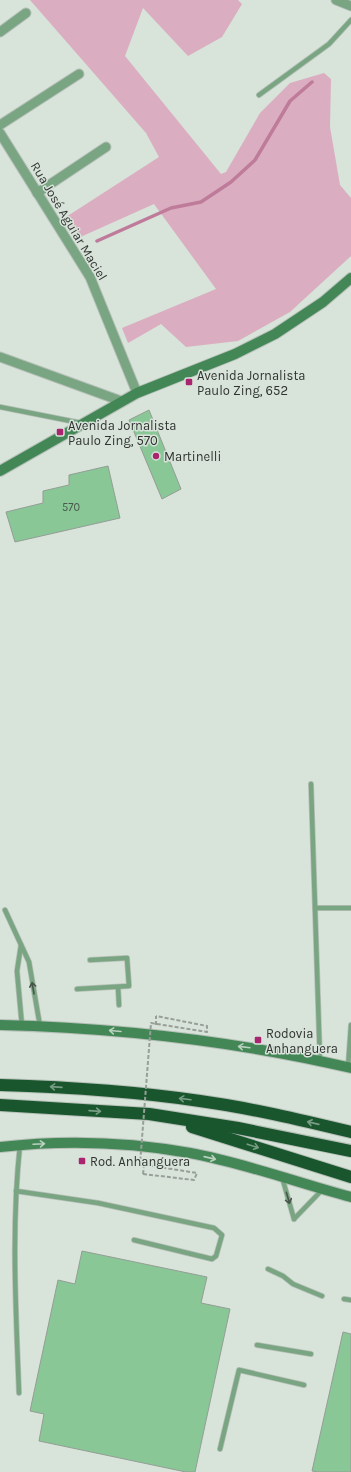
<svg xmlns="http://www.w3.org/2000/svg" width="351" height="1472" viewBox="0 0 351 1472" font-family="Karla,sans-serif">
<rect width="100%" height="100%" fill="#d8e3da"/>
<path fill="#daaec0" d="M 30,0 L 238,0 L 242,4 L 222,37 L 188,56 L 143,8 L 125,56 L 221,174 L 226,172 L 260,113 L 290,83 L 324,73 L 331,79 L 330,127 L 340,185 L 351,198 L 351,256 L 290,312 L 238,341 L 186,347 L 161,324 L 128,343 L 122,328 L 216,289 L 154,204 L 76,239 L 66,217 L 159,157 L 146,133 Z"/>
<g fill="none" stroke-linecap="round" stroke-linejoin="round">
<path stroke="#bf7b9a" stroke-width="3.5" d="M 97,241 L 171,208 L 201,202 L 231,182 L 255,160 L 290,101 L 312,82"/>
</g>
<g fill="#89c797" stroke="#939e95">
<path d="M 149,410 L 181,489 L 162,499 L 129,420 Z"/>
<path d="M 108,466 L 120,518 L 15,542 L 6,512 L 43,503 L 43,491 L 69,485 L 69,475 Z"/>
<path d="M 82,1251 L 207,1277 L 201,1303 L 230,1309 L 195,1472 L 186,1472 L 39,1441 L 44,1414 L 30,1411 L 58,1280 L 75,1284 Z"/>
<path d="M 343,1332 L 351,1334 L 351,1472 L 318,1472 L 312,1471 Z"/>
</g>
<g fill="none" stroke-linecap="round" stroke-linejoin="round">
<g stroke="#b6c0b8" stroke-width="6">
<g id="lane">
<path d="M 259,95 L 329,44 L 351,20"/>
<path d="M 0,407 L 81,423"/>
<path d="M 311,784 L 320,1062"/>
<path d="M 315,908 L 351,908"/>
<path d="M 5,910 L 29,962 L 40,1026"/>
<path d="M 21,945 L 17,971 L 22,1026"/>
<path d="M 118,987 L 119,1005"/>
<path d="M 77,989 L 129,986 L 127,958 L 90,960"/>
<path d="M 348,1068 L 351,1025"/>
<path d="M 282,1177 L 294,1219"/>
<path d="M 16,1191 L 98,1203 L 214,1228 L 222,1235 L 216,1256 L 212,1259 L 134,1240"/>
<path d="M 294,1219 L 322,1190"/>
<path d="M 268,1269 L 283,1276 L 293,1284 L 322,1296"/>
<path d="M 344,1299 L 351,1300"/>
<path d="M 257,1345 L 311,1354"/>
<path d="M 19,1393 C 16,1311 11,1228 20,1145"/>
<path d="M 220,1449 L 239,1370 L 304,1385"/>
</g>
</g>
<g stroke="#b6c0b8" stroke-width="11">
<g id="street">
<path d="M 336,0 L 351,6"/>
<path d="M 0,32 L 26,13"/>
<path d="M 0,125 L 79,74"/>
<path d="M 0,133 L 90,277 L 137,393"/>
<path d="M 37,193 L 106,147"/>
<path d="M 0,357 L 121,401"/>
</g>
</g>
<g stroke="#b6c0b8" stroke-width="12">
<g id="secondary">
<path d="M 0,471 L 137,393 L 235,354 L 275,334 L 323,302 L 351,278"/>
<path d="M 0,1025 C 118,1028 236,1041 351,1068"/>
<path d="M 0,1147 C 62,1140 129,1142 190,1153 C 245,1163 298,1183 351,1197"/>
</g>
</g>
<g stroke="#b6c0b8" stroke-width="14">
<g id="highway">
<path d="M 0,1085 C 67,1087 133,1091 200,1101 C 251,1108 301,1120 351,1132"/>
<path d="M 0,1105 L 149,1114 L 238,1128 L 351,1151"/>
<path d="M 192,1127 L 351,1177"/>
</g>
</g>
<g stroke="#979f98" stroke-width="2" stroke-dasharray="4 2" stroke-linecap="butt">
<path d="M 156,1025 L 156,1016"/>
<path d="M 143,1174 L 145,1157"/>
</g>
<use href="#lane" stroke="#79a582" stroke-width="4.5"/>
<use href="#street" stroke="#79a582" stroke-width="9"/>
<use href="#secondary" stroke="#428755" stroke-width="10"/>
<use href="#highway" stroke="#19562d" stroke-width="12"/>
<path stroke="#979f98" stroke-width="2" stroke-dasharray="4 2" stroke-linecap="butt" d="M 143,1174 L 194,1180 L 197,1173 L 140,1164 L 151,1023 L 207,1032 L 207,1026 L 156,1016"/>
</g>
<defs><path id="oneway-shaft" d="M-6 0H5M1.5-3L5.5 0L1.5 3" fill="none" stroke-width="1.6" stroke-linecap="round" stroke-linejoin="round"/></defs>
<g stroke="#465649">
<use href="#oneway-shaft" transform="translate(33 988) rotate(-100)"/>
<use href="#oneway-shaft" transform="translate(288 1198) rotate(74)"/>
</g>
<g stroke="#bad1bf">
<use href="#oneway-shaft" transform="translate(115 1031) rotate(-175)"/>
<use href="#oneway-shaft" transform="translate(244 1047) rotate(-173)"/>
<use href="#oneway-shaft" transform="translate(39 1144) rotate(-3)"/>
<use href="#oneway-shaft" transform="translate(210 1158) rotate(13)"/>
</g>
<g stroke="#789c84">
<use href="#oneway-shaft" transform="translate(56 1087) rotate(-176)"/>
<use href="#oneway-shaft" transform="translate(185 1099) rotate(-173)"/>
<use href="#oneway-shaft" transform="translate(95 1111) rotate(4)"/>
<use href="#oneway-shaft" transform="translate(313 1123) rotate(-167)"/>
<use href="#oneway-shaft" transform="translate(253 1146) rotate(18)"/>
</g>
<g fill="#a92570" stroke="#d8e3da" stroke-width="1.5">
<rect x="185" y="378" width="8" height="8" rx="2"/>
<rect x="56" y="428" width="8" height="8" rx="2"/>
<circle cx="156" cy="456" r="4"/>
<rect x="254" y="1036" width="8" height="8" rx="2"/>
<rect x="78" y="1157" width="8" height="8" rx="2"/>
</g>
<g text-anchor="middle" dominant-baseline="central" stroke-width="3" stroke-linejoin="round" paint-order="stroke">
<g font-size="11" fill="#46594a">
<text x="71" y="507">570</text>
</g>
<g font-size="13" fill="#303431" stroke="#d8e3da">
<text transform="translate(69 221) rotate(59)">Rua José Aguiar Maciel</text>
</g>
<g font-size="13" fill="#303431" stroke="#d8e3da" text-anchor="start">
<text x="197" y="375">Avenida Jornalista<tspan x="197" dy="15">Paulo Zing, 652</tspan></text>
<text x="68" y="425">Avenida Jornalista<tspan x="68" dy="15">Paulo Zing, 570</tspan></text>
<text x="164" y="456">Martinelli</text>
<text x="266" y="1033">Rodovia<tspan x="266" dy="15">Anhanguera</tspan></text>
<text x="90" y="1161">Rod. Anhanguera</text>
</g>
</g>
</svg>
